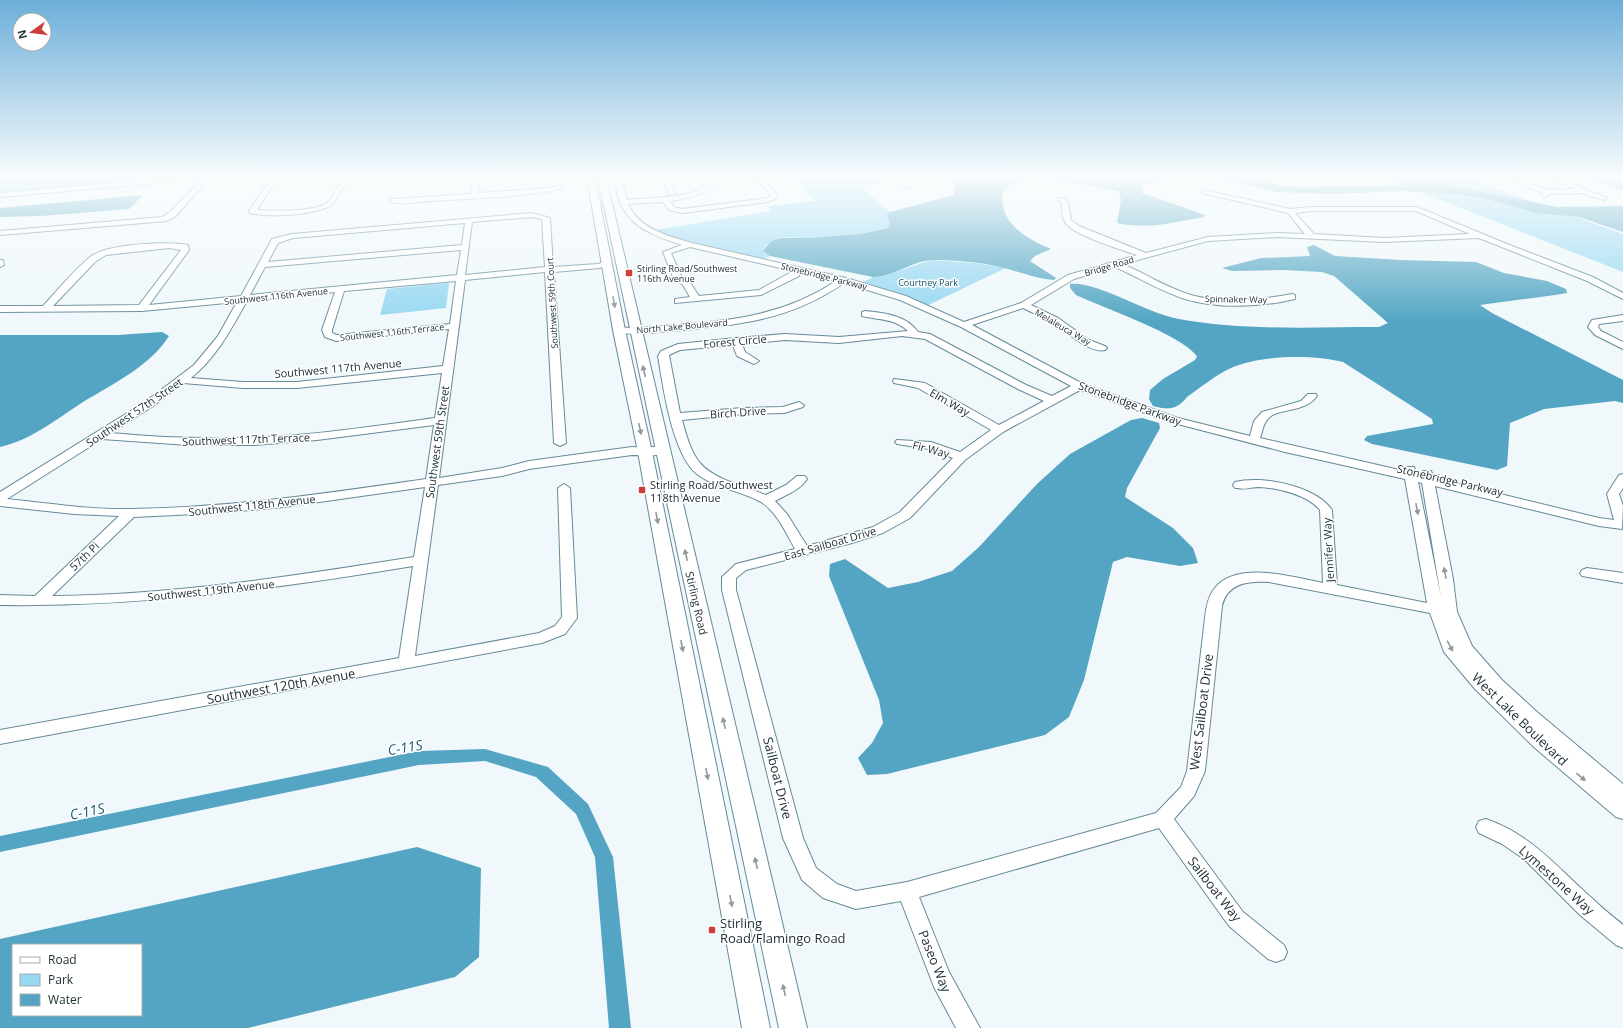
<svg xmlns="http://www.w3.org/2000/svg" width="1623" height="1028" viewBox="0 0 1623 1028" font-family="'Open Sans',sans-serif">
<rect width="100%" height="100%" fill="#f0f8fb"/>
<g fill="#96d7f2">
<path d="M 0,178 L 170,178 L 0,192 Z"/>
<path d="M 793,178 L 873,178 L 881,184 L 860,187 L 890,212 L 887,216 L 891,222 L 888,228 C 863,234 839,237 814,238 C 803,239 790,236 780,238 C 772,240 766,244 763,251 L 770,256 L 764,259 L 690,243 L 655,230 L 771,211 L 767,206 L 815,201 Z"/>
<path d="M 1385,178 L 1467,178 L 1623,234 L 1623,272 Z"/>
<path d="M 931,260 L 975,263 L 1006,268 L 926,306 L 862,283 L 873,277 L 884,276 Z"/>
<path d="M 447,283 L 449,284 L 446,308 L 380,315 L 387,289 Z"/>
</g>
<g fill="#53a5c3" fill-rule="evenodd">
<path d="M 954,178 L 1167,178 L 1143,185 L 1142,193 L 1205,215 L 1204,217 C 1174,222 1148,230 1117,223 L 1121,200 L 1119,191 C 1096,187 1046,176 1025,179 C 1017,180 1009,186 1003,190 C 997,222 1026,239 1051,249 L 1035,256 L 1030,261 L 1056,278 L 1054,280 C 1036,279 1018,271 1000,267 C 979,262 956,260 934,260 C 912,260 895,277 873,277 L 770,256 L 763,251 L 771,241 L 781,238 L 812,238 L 860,234 L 888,228 L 890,222 L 887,216 L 890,212 L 954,195 Z"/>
<path d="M 1216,178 L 1244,178 L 1284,186 L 1303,187 L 1368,186 L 1424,183 L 1448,185 L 1557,207 L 1623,206 L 1623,232 L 1579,217 L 1536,213 L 1490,200 L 1457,194 L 1402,191 L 1332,194 L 1276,192 Z"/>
<path d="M 1585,178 L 1603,178 L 1623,183 L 1623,190 Z"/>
<path d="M 143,195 L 129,209 L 41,216 L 0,217 L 0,208 Z"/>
<path d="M 1314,245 L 1335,256 L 1401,260 L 1476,262 L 1504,273 L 1547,281 L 1566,289 L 1567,293 L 1555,295 L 1480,305 L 1492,313 L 1623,380 L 1623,403 L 1615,401 L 1544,409 L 1510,423 L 1507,466 L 1497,470 L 1372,444 L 1364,440 L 1367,436 L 1433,424 L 1432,419 L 1343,362 C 1314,354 1259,355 1231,368 C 1216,375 1201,387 1187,397 C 1177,410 1168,410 1153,406 L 1149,399 L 1150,390 L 1163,379 L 1195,360 L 1197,356 C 1178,333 1106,309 1076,295 L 1070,288 L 1070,284 C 1097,281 1148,314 1179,319 C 1244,331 1312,327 1379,327 L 1388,323 L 1334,276 L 1322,272 L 1283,270 L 1232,271 L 1222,268 L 1261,258 L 1310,256 L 1307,247 Z"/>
<path d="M 162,332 L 169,336 C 150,366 113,384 83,402 C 57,419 31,440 0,447 L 0,335 L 118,335 Z"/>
<path d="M 1142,418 L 1159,423 L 1160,428 L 1127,488 L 1125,497 L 1173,528 L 1193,548 L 1198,563 L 1180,566 L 1127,557 L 1113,562 L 1084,680 L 1069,717 L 1045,735 L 887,774 L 867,775 L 858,758 L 872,743 L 883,723 L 879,700 L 829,576 L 830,564 L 845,559 L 888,588 L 918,582 L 952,571 L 979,547 L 1037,484 L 1070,454 L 1131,420 Z"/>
<path d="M 417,847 L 481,868 L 479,957 L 455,977 L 248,1028 L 0,1028 L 0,939 ZM 13,945 L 141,945 L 141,1015 L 13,1015 Z"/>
</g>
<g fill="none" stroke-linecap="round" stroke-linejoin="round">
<path fill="#53a5c3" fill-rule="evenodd" d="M 485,749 L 548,767 L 588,804 L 613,857 L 631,1028 L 609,1028 L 595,857 L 576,814 L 536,777 L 485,761 L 419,765 L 0,852 L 0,836 L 419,751 Z"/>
<g stroke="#658a99" stroke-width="2">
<g id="minor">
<path d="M 172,178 L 196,178 L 193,180 L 0,197 L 0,193 Z"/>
<path d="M 203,178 L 209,178 L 176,216 L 167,221 L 0,235 L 0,231 L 162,217 L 170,212 Z"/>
<path d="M 278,178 L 285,178 L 271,188 L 257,210 C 273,211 316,212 328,202 C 335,196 335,186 344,180 L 342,178 L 404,178 L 401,180 L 353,180 L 342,189 L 332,205 C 313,215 272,218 250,213 L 249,211 L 266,186 Z"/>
<path d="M 474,178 L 480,178 L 478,193 L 549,188 L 561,185 L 564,187 C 553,196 449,200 428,201 C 419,202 395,206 389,201 L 392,199 L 471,194 Z"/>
<path d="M 615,178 L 621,178 L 627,200 C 648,198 670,198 691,193 C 699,191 709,182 716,183 L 716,185 C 703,195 687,199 670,201 L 674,207 L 682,209 L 768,198 L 771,196 L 760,182 L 751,180 L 726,182 L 723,180 L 728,178 L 764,179 L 778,196 L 775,199 L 767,202 L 682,213 L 669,210 L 663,202 L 628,204 C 639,229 668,236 692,243 L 846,278 L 906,296 L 964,322 L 1021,303 L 1068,275 L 1137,255 C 1122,250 1072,235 1065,222 C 1062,217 1062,210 1062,204 L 1058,200 L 1058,198 L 1062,198 L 1068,202 L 1071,220 L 1079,226 L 1146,253 L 1208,237 L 1277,233 L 1305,234 L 1288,213 L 1202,193 L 1201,192 L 1204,190 L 1290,209 L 1312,207 L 1417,207 L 1507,244 L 1593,277 L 1623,293 L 1623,299 L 1587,281 L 1479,238 L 1384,242 L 1277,237 L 1208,241 L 1123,264 C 1146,274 1167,288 1191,295 C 1222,304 1260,300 1292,294 L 1295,295 L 1295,299 C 1262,307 1218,309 1185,299 C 1160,291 1138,277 1115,267 L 1074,279 L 1031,305 L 1058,318 L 1089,340 L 1105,346 L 1107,348 L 1105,350 C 1089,354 1065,330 1051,322 C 1043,317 1033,313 1023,308 L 972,325 L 1083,384 L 1178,418 L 1250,436 L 1254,421 L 1262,412 L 1301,401 L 1308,394 L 1316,394 L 1317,396 C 1304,414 1276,407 1267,420 C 1263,425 1262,433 1260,438 L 1404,471 L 1406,467 L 1414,467 L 1417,474 L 1421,475 L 1423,471 L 1431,471 L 1434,478 L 1599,518 L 1614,520 L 1607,494 L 1619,475 L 1623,474 L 1623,488 L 1619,494 L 1623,506 L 1622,529 L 1599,526 L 1435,486 L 1453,579 L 1457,612 L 1472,646 L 1502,680 L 1537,712 L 1623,784 L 1623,819 L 1616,817 L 1535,748 L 1475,689 L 1444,652 L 1430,613 L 1269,582 C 1248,581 1227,583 1222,606 L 1205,771 L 1194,796 L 1174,819 L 1243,912 L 1284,945 L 1287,952 L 1284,959 L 1276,962 L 1268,959 L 1229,926 L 1159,828 L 919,897 L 949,972 L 980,1028 L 956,1028 L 934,987 L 901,901 L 856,909 L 823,898 L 802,880 L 783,838 L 722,590 L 722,577 L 736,564 L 795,549 C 786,533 777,512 761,502 C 741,491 715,488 697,474 C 672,454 663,386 658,356 L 661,351 L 678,344 L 736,338 L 785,334 L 839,337 L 908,331 C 894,318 878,320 862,316 L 862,312 L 865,311 C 884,313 906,315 918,332 L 930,334 L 1026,385 L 1052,396 L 1071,386 L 961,327 L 900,300 L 844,283 C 789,321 735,326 670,331 C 653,332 633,336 616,332 L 616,328 C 622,327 628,328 634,328 C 644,328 654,326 664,326 C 727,321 782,317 836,281 L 799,272 L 799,276 L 761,295 L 675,303 L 675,299 L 690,297 L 683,285 L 673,277 L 663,252 L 682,245 C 654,236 627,227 618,196 C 617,190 615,184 615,178 ZM 1312,211 L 1416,211 L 1470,234 L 1384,238 L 1314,234 L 1295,213 ZM 690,247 L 793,271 L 759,290 L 699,296 L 689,281 L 681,276 L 671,253 ZM 902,336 L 925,339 L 1018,389 L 1044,401 L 999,425 L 925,383 L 894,379 L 893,381 L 894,383 L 918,388 L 991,430 L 960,452 L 931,442 L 897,440 L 895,442 L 897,444 L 929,449 L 953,458 L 900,512 L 873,527 L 807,546 L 787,514 L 775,501 C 786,495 800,490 807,479 L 805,476 L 797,476 L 786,485 L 766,495 C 746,487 713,479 700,463 C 690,451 686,434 682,420 L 743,414 L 784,413 L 803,407 L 804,405 L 799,402 L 783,407 L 743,408 L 680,413 L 669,355 L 680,350 L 733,345 L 737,356 L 754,364 L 759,361 L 745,352 L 742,344 L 785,340 L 839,343 ZM 1080,390 L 1170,422 L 1285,452 L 1405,479 L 1427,603 L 1337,585 L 1332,510 C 1316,486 1262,475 1235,482 L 1233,485 C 1235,488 1234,488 1238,488 C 1245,490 1252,487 1259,487 C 1278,488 1308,495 1320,510 L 1323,583 C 1293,577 1236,560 1214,589 C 1208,597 1206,608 1205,618 L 1187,771 L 1181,787 L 1156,813 L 907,882 L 856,891 L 837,884 L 816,868 L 803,838 L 736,590 L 736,578 L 746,570 L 852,543 L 883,533 L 910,518 L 965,460 L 1003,432 ZM 1418,482 L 1422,483 L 1441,597 Z"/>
<path d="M 662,178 L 668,178 L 675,194 L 674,195 L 670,195 Z"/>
<path d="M 912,178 L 918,178 C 916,184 910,189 904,187 L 904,185 Z"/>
<path d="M 1503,178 L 1512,178 L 1548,190 L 1575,189 L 1548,178 L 1557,178 L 1607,198 L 1604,200 L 1581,193 L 1549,194 L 1545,198 L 1542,196 L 1543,193 Z"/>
<path d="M 532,213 L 550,218 L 553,267 L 598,264 L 607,261 L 611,263 L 600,268 L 554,272 L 566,443 L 560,446 L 554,443 L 545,272 L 465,280 L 439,478 L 502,468 L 529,461 L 632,447 C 640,448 664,445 668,450 C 661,458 641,455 632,455 L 529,469 L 502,476 L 438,485 L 415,656 L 539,633 L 555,626 L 562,617 L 558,488 L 564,484 L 570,488 L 577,618 L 565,634 L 542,643 L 0,744 L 0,730 L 399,658 L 413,566 C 274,589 141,607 0,605 L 0,595 L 35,596 L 119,516 L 74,514 L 0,506 L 0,492 L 145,402 L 194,365 L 218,336 L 237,302 L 142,311 L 0,312 L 0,306 L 43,306 C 56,292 78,265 93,255 C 110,244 168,241 188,245 L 189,250 L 149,305 L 241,296 L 272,239 L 292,234 ZM 532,217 L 542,219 L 545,267 L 465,275 L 472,222 ZM 465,223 L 462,245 L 268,262 L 278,243 L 293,238 ZM 169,248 L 181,250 L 139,305 L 53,306 L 95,262 L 106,255 ZM 461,250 L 457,275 L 250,295 L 265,267 ZM 456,281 L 450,324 L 337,335 L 332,333 L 332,330 L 344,291 ZM 335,292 L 322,330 L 325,337 L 336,341 L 449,329 L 443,366 L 297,382 L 243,382 L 191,378 C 217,357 231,329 247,301 ZM 442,373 L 435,418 C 389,424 343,431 297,435 C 235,440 173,439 111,433 L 153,406 L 183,383 L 243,388 L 297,388 ZM 434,425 L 426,479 C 328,493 230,508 131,509 C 90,510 48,503 7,499 L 102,439 L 188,445 L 254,445 L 317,440 ZM 425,487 L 414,557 C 294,576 174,595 52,596 L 134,517 L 217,513 L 284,507 Z"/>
<path d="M 0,260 L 3,260 L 4,265 L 0,267 Z"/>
<path d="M 1623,315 L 1623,321 L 1599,324 L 1598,327 L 1601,331 L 1623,342 L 1623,349 L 1595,335 L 1588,327 L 1592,320 Z"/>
<path d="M 1587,568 L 1623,573 L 1623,583 L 1582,576 L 1580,573 L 1582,570 Z"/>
<path d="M 1486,819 C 1534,836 1558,869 1595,901 C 1604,910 1614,917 1623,925 L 1623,948 L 1616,945 L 1580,915 L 1524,859 L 1502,844 L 1479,833 L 1476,827 L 1479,821 Z"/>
</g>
</g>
<g stroke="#658a99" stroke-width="2">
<g id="major">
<path d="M 598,178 L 606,178 L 807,1028 L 779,1028 Z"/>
<path d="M 589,181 L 596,183 L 625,330 L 652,452 L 770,1028 L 742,1028 L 638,452 L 613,330 L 588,183 Z"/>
</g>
</g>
<use href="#minor" fill="#fff" fill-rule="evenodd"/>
<use href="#major" fill="#fff" fill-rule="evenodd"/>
</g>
<defs><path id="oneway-solid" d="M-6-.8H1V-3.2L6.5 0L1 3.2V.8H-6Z"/></defs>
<g fill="#90989b">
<use href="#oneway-solid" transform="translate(614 302) rotate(80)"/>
<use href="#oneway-solid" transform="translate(644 371) rotate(-103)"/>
<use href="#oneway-solid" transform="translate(640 429) rotate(78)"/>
<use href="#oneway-solid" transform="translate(1417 509) rotate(79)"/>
<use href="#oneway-solid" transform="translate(657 518) rotate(79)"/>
<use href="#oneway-solid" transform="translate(686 555) rotate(-103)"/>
<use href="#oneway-solid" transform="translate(1445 573) rotate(-100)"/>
<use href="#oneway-solid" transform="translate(682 646) rotate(79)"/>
<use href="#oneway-solid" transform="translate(1450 646) rotate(62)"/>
<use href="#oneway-solid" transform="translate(724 723) rotate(-103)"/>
<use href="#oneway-solid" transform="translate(707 774) rotate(79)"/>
<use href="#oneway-solid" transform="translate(1581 777) rotate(40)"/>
<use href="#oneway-solid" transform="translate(756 863) rotate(-103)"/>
<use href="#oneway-solid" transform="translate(731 901) rotate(79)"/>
<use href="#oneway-solid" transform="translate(784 990) rotate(-103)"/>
</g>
<linearGradient id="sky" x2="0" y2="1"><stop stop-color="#6caed9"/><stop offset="0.55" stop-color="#f8fcfd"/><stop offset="1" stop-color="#f8fcfd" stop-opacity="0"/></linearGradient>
<rect width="1623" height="322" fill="url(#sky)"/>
<g fill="#cc3e3c" stroke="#fff" stroke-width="1.5">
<rect x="625" y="269" width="8" height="8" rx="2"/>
<rect x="638" y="486" width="8" height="8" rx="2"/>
<rect x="708" y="926" width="8" height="8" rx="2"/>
</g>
<g text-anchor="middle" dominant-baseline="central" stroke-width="3" stroke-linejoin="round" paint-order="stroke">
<g font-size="9" fill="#213137" stroke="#fff">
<text transform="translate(1109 266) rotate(-16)">Bridge Road</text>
<text transform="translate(824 276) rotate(14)">Stonebridge Parkway</text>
<text transform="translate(276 296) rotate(-6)">Southwest 116th Avenue</text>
<text transform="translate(1236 299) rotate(1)">Spinnaker Way</text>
<text transform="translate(552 303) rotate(-93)">Southwest 59th Court</text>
<text transform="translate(682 326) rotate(-5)">North Lake Boulevard</text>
<text transform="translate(1063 327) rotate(30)">Melaleuca Way</text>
<text transform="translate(392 332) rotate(-6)">Southwest 116th Terrace</text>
</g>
<g font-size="9" fill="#213137" stroke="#fff" text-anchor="start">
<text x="637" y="268">Stirling Road/Southwest<tspan x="637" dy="10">116th Avenue</tspan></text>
</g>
<g font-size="9" fill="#0a5166" stroke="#fff">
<text x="928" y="282">Courtney Park</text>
</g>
<g font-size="11" fill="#213137" stroke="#fff">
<text transform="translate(735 341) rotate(-5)">Forest Circle</text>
<text transform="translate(338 368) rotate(-5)">Southwest 117th Avenue</text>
<text transform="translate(950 402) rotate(30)">Elm Way</text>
<text transform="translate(1130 403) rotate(20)">Stonebridge Parkway</text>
<text transform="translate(134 412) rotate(-34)">Southwest 57th Street</text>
<text transform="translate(738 412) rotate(-4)">Birch Drive</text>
<text transform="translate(246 439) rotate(-2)">Southwest 117th Terrace</text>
<text transform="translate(437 442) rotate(-82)">Southwest 59th Street</text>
<text transform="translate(931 449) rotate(15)">Fir Way</text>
<text transform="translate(1450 480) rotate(13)">Stonebridge Parkway</text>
<text transform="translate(252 505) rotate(-6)">Southwest 118th Avenue</text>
<text transform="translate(830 543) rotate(-16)">East Sailboat Drive</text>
<text transform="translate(1328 550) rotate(-93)">Jennifer Way</text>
<text transform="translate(84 556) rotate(-44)">57th Pi</text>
<text transform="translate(211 590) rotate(-6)">Southwest 119th Avenue</text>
<text transform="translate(697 603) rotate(77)">Stirling Road</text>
</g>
<g font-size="11" fill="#213137" stroke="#fff" text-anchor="start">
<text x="650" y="484">Stirling Road/Southwest<tspan x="650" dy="13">118th Avenue</tspan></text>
</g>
<g font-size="13" fill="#213137" stroke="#fff">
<text transform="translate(281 686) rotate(-10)">Southwest 120th Avenue</text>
<text transform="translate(1201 712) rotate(-83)">West Sailboat Drive</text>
<text transform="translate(1520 719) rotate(44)">West Lake Boulevard</text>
<text transform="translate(778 778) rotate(76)">Sailboat Drive</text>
<text transform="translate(1557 880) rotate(42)">Lymestone Way</text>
<text transform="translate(1215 889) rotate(52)">Sailboat Way</text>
<text transform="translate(935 961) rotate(68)">Paseo Way</text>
</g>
<g font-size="13" fill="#213137" stroke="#fff" text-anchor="start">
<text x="720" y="923">Stirling<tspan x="720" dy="15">Road/Flamingo Road</tspan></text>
</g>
<g font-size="14" font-style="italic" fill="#1c5d73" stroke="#fff">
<text transform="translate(405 747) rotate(-9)">C-11S</text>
<text transform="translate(87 811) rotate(-12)">C-11S</text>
</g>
</g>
<rect x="12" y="944" width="130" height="72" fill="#ffffff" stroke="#a6adaf"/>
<rect x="20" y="957" width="20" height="6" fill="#ffffff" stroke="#a6adaf"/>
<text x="48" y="964" font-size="12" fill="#213137">Road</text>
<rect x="20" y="974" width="20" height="12" fill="#96d7f2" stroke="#a6adaf"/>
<text x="48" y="984" font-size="12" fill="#213137">Park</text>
<rect x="20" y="994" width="20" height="12" fill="#53a5c3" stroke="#a6adaf"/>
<text x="48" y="1004" font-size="12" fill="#213137">Water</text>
<g transform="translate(32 32) rotate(256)"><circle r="19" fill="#ffffff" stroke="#a6adaf"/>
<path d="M0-3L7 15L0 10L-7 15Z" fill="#cc3e3c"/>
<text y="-6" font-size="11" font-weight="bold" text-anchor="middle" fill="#213137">N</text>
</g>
</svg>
